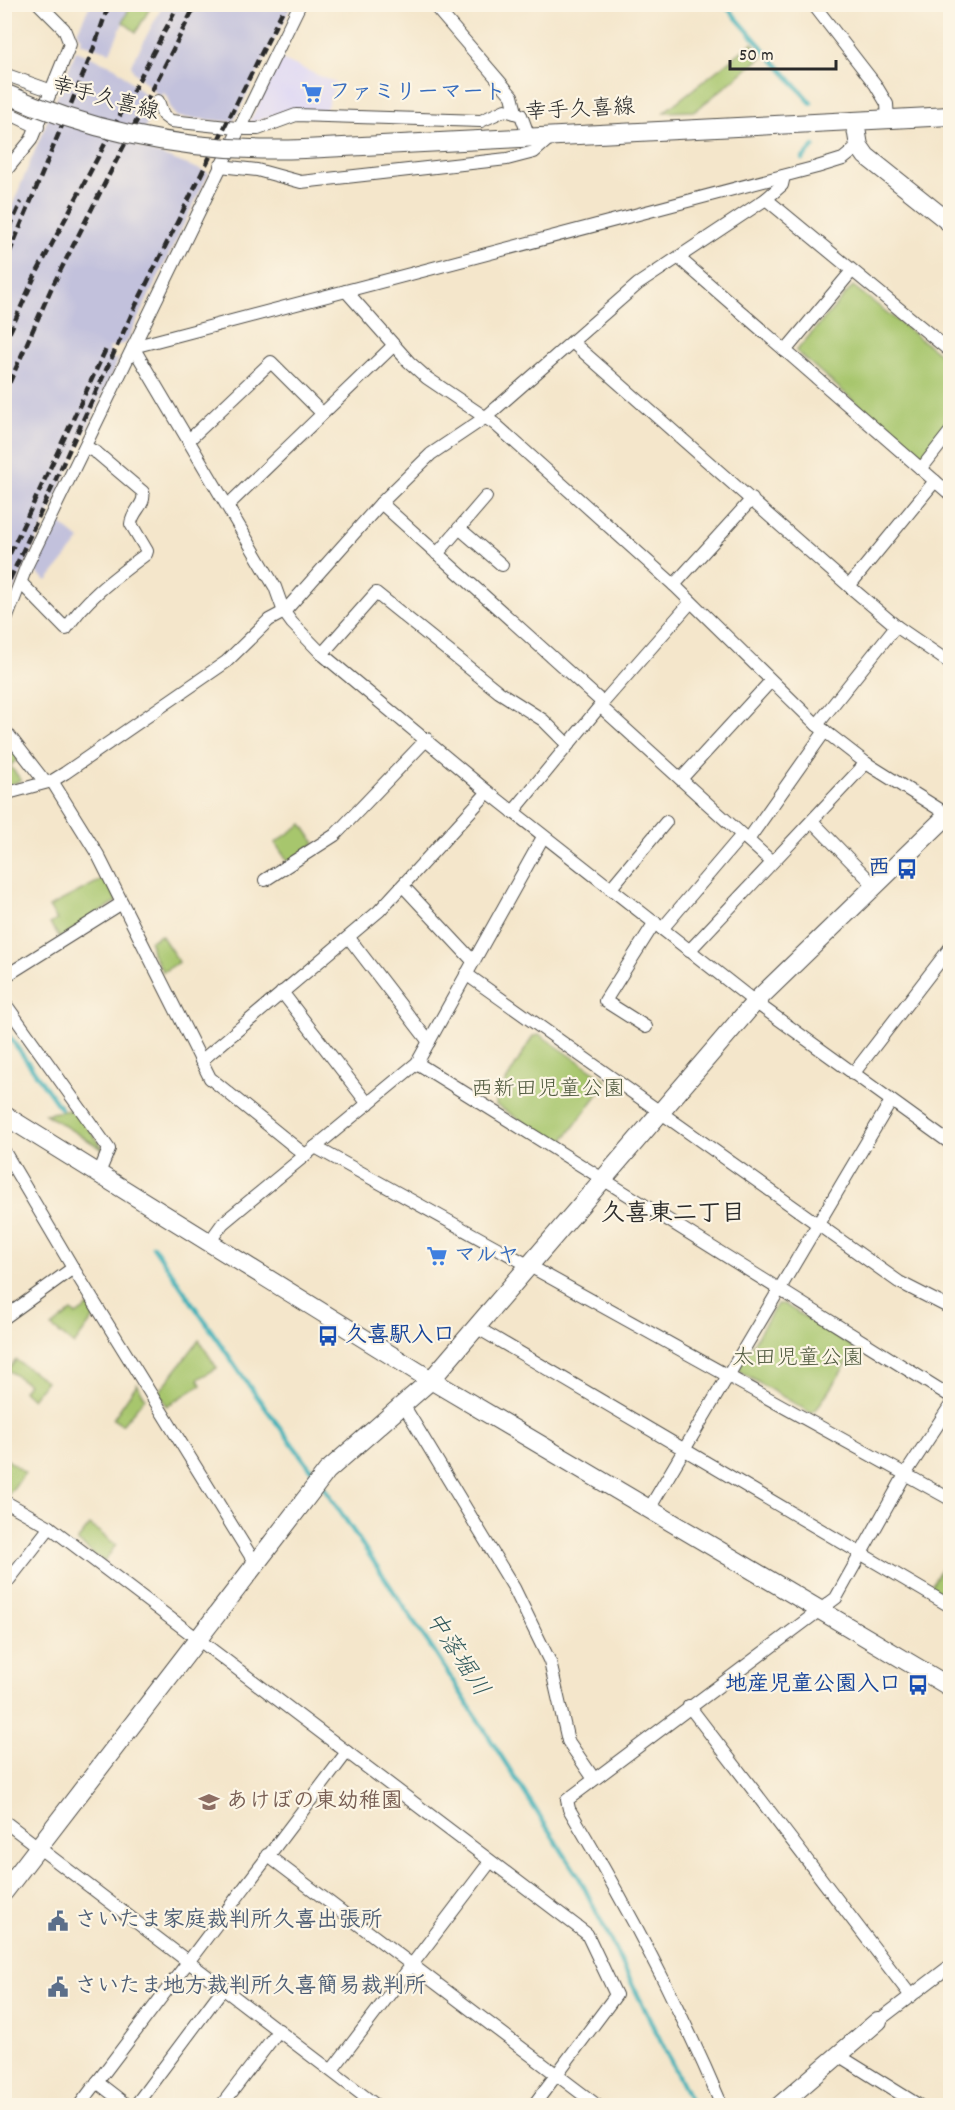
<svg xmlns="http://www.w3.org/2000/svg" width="955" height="2110" viewBox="0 0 955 2110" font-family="Dekko,'Klee One',sans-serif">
<rect width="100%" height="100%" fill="#fcf5e5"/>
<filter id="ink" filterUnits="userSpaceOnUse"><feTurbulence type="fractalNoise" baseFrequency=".0167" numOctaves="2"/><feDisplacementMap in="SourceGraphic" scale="12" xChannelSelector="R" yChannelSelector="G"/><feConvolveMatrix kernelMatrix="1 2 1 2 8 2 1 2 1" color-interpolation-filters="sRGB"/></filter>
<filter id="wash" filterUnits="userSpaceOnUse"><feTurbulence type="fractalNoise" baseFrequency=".008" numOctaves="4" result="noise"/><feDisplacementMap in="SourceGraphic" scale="24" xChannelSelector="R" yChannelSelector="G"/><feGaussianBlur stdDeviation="1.35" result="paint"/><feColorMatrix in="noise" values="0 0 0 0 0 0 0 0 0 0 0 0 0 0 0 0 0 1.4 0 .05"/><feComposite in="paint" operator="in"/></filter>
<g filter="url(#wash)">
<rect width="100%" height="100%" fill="#f4e6cb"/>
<path fill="#dcd5f6" d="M 281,59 L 336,83 L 325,111 L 291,110 L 249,123 Z"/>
<g fill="#c2c1dc">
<path d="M 90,5 L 131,5 L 110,52 L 80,43 L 82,39 L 77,32 Z"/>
<path d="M 163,5 L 292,5 L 233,122 L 177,117 L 171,110 L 167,97 L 163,92 L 160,97 L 133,71 L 131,65 Z"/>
<path d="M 76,51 L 115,67 L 156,105 L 137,146 L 209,173 L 126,343 L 109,348 L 112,360 L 119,358 L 5,610 L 5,223 Z"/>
<path d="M 57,521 L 80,540 L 47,581 L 33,570 Z"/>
</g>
<g fill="#a7c66d" stroke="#69784c" stroke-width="1.5">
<path d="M 131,4 L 152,5 L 136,32 L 123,22 Z"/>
<path d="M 752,43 L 763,56 L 695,111 L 664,112 Z"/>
<path d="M 853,286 L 950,362 L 950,420 L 920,458 L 796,351 Z"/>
<path d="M 14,749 L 20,757 L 10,766 L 21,780 L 5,787 L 4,756 Z"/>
<path d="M 302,824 L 315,843 L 288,862 L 275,843 Z"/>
<path d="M 105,878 L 117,901 L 60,938 L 50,924 L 57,920 L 49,907 Z"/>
<path d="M 161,935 L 179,962 L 163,972 L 152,953 L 150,941 Z"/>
<path d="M 540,1035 L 605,1079 L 604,1086 L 563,1141 L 557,1143 L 496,1105 L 496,1098 L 533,1036 Z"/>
<path d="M 76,1109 L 104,1150 L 45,1114 Z"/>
<path d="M 777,1304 L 784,1304 L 852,1346 L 853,1354 L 816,1410 L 811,1413 L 740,1372 L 740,1365 Z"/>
<path d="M 89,1306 L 95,1316 L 74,1345 L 52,1327 L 72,1311 L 76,1315 Z"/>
<path d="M 199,1340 L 217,1368 L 198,1379 L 201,1385 L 167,1406 L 159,1392 Z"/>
<path d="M 16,1360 L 46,1381 L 32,1399 L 23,1391 L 28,1384 L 8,1370 Z"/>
<path d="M 137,1384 L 145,1398 L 122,1425 L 113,1419 Z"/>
<path d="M 5,1458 L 25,1473 L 7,1496 L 5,1494 Z"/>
<path d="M 90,1525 L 116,1545 L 104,1562 L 77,1541 Z"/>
<path d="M 948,1557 L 950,1559 L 950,1599 L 930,1587 Z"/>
</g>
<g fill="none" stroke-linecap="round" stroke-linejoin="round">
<g stroke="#40b1b8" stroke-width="4.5">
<path d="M 724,4 L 811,103"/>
<path d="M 802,159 L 814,146"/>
<path d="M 4,1029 L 61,1109"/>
<path d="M 153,1246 L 250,1387 L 316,1476"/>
<path d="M 323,1486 L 435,1653 L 580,1879 L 693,2106"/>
</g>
</g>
</g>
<g filter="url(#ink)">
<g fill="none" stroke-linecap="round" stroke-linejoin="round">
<g stroke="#494743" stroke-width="14">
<g id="street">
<path d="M 433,4 L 512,96 L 516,112"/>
<path d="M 813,4 L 875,84 L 887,104 L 888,120"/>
<path d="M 4,74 L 52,91"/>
<path d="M 158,101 L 163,115 L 171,121 L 246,129 L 258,129 L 296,115 L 481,121 L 505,110 L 521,115 L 529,137"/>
<path d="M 4,111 L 38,127"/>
<path d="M 220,166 L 257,170 L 301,182 L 507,159 L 534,152 L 552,136"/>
<path d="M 4,173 L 31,140 L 70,44 L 64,29 L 39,4"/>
<path d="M 766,199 L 950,351"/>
<path d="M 679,258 L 950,494"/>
<path d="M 346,291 L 409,362 L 427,378 L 495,424 L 674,585 L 817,725 L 866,763 L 950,816"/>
<path d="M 572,342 L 849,586 L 896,626 L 950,663"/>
<path d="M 133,347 L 275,587 L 284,612 L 292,623 L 322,654 L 488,792 L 755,1002 L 950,1143"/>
<path d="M 133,347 L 817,167 L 843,159 L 859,146"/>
<path d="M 785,351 L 851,272"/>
<path d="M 190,439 L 271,362 L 322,413"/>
<path d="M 921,469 L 950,432"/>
<path d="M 381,503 L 603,703"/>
<path d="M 228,505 L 393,346"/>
<path d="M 459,528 L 502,565"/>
<path d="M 437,554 L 486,497"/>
<path d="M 22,584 L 66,629 C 87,597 116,577 146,554 L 147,551 L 131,524 C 132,511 146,505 143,492 L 97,453 L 86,447"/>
<path d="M 674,585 L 752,499"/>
<path d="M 849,586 L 935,481"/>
<path d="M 4,625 L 27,565 L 300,4"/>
<path d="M 322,654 L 376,593 L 499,692 L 543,720 L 568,745"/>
<path d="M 600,706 L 772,862"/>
<path d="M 817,725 L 896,626"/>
<path d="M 4,729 L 45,782"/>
<path d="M 681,779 L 770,682"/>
<path d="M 52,781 L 98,855 L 210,1078 L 305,1155"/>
<path d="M 4,794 L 52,781 L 65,773 L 226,662 L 269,620 L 284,612 L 381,503 L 431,454 L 486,417 L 638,284 L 766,199 L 782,185 L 784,176"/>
<path d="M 513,812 L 600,706 L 691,602"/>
<path d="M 812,821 L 874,885"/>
<path d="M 748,840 L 825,731"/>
<path d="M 265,880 L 335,835 L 427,739"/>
<path d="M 403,886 L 473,961"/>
<path d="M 610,889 L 666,822"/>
<path d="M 662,929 L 742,835"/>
<path d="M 349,938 L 429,1042"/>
<path d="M 689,951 L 866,763"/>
<path d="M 466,974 L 899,1282 L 950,1308"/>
<path d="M 4,977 L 122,903"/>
<path d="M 282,992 L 368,1104"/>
<path d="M 4,1002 L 109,1149 L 99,1173"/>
<path d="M 646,1027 L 605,1001 L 655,922"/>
<path d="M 201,1061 L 379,911 L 488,792"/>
<path d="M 417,1063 L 950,1396"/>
<path d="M 853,1074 L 950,948"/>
<path d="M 315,1147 L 950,1499"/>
<path d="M 4,1151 L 73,1268 L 255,1563"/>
<path d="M 210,1241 L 223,1223 L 417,1063 L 543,837"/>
<path d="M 4,1318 L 73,1268"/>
<path d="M 476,1327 L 950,1606"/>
<path d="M 404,1406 L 514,1588 L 550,1662 L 568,1741 L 594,1779"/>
<path d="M 4,1501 L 50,1527 L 587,1934 L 616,1995 L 533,2106"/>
<path d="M 649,1509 L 891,1101"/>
<path d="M 4,1586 L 50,1527"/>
<path d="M 689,1706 L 911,1996"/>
<path d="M 4,1821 L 377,2106"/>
<path d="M 267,1855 L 598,2106"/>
<path d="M 878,2021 L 950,1966"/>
<path d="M 838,2055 L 920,2106"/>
<path d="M 332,2070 L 490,1862"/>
<path d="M 97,2082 L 128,2106"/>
<path d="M 79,2106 L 347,1752"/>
<path d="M 135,2106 L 224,1987"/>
<path d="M 221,2106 L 279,2030"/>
<path d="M 722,2106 C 678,2003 627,1905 569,1809 L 567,1800 L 836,1598 L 906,1473 L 950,1406"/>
</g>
</g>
<g stroke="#494743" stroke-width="20">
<g id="secondary">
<path d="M 855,122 L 859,146 L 866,156 L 950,223"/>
<path d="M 304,149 L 950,116"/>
<path d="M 4,1115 L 431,1380 L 950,1687"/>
<path d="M 4,1892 L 327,1471 L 431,1380 L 755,1002 L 950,813"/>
<path d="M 779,2106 L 878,2021"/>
</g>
</g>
<use href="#street" stroke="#fff" stroke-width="12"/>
<use href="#secondary" stroke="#fff" stroke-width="18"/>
<g stroke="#2b2b2b" stroke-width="4.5" stroke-dasharray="9 4.5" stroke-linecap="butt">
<path d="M 4,241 L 21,202"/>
<path d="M 4,266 L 92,53 L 109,4"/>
<path d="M 4,345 L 34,278 L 179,4"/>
<path d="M 4,395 L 51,289 L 196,4"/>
<path d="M 4,566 L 106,349"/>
<path d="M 4,592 L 135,307 L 286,4"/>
</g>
<g stroke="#494743" stroke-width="20" stroke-linecap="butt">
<path id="secondary-bridge" d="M 4,93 C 98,135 201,153 304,149"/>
</g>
<use href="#secondary-bridge" stroke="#fff" stroke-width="18"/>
</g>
</g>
<defs>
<g id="supermarket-bare" transform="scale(1.62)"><path d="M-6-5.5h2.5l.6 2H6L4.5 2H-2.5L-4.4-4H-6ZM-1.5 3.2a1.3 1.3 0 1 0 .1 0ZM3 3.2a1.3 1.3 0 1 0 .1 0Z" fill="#3f7fe0" stroke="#fcf5e5" stroke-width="2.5" paint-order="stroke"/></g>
<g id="bus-bare" transform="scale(1.62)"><path d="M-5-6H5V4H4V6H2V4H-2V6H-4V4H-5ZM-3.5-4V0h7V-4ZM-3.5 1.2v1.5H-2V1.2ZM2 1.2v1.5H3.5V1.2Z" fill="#1a4fb4" stroke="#fcf5e5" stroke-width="2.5" paint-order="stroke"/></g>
<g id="school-bare" transform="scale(1.62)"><path d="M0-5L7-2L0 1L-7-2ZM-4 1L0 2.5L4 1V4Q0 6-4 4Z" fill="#8d6e63" stroke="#fcf5e5" stroke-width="2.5" paint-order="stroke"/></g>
<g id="civic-bare" transform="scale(1.62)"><path d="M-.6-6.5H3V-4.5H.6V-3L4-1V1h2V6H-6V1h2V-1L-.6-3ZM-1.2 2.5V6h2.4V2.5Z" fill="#5c6f8a" stroke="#fcf5e5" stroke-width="2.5" paint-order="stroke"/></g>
</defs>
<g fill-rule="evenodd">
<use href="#supermarket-bare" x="312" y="93"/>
<use href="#bus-bare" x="907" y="869"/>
<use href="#supermarket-bare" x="437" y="1256"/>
<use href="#bus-bare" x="328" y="1336"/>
<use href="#bus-bare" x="918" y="1685"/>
<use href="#school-bare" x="209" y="1802"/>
<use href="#civic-bare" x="58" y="1921"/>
<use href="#civic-bare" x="58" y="1987"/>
</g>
<g text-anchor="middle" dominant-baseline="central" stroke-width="4.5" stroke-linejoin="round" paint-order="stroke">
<g font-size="22" font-weight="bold" fill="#366cbe" stroke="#fcf5e5" text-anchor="start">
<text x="329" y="93">ファミリーマート</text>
<text x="454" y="1256">マルヤ</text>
</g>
<g font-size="22" fill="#2b2b2b" stroke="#fcf5e5">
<text transform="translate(105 100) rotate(15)">幸手久喜線</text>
<text transform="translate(580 111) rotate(-3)">幸手久喜線</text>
</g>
<g font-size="22" font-weight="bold" fill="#164399" stroke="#fcf5e5" text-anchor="end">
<text x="890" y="869">西</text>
<text x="345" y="1336" text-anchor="start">久喜駅入口</text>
<text x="901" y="1685">地産児童公園入口</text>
</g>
<g font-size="22" fill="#505a3f" stroke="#fcf5e5">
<text x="548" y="1090">西新田児童公園</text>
<text x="798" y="1359">太田児童公園</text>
</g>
<g font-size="22" font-weight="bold" fill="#785e54" stroke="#fcf5e5" text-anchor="start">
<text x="226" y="1802">あけぼの東幼稚園</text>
</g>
<g font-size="22" font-weight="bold" fill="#4e5e75" stroke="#fcf5e5" text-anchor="start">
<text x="75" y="1921">さいたま家庭裁判所久喜出張所</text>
<text x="75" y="1987">さいたま地方裁判所久喜簡易裁判所</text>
</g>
<g font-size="24" font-weight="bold" fill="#2b2b2b" stroke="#fcf5e5">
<text x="673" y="1215">久喜東二丁目</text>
</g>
<g font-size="24" font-style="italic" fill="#325a5c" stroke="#fcf5e5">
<text transform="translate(456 1655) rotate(57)">中落堀川</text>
</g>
</g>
<rect width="955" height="2110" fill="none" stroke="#fcf5e5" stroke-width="24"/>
<path d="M730 60v9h106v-9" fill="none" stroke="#2b2b2b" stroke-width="3"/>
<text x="739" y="60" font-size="18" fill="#2b2b2b" stroke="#fcf5e5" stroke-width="4.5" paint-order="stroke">50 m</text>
</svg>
